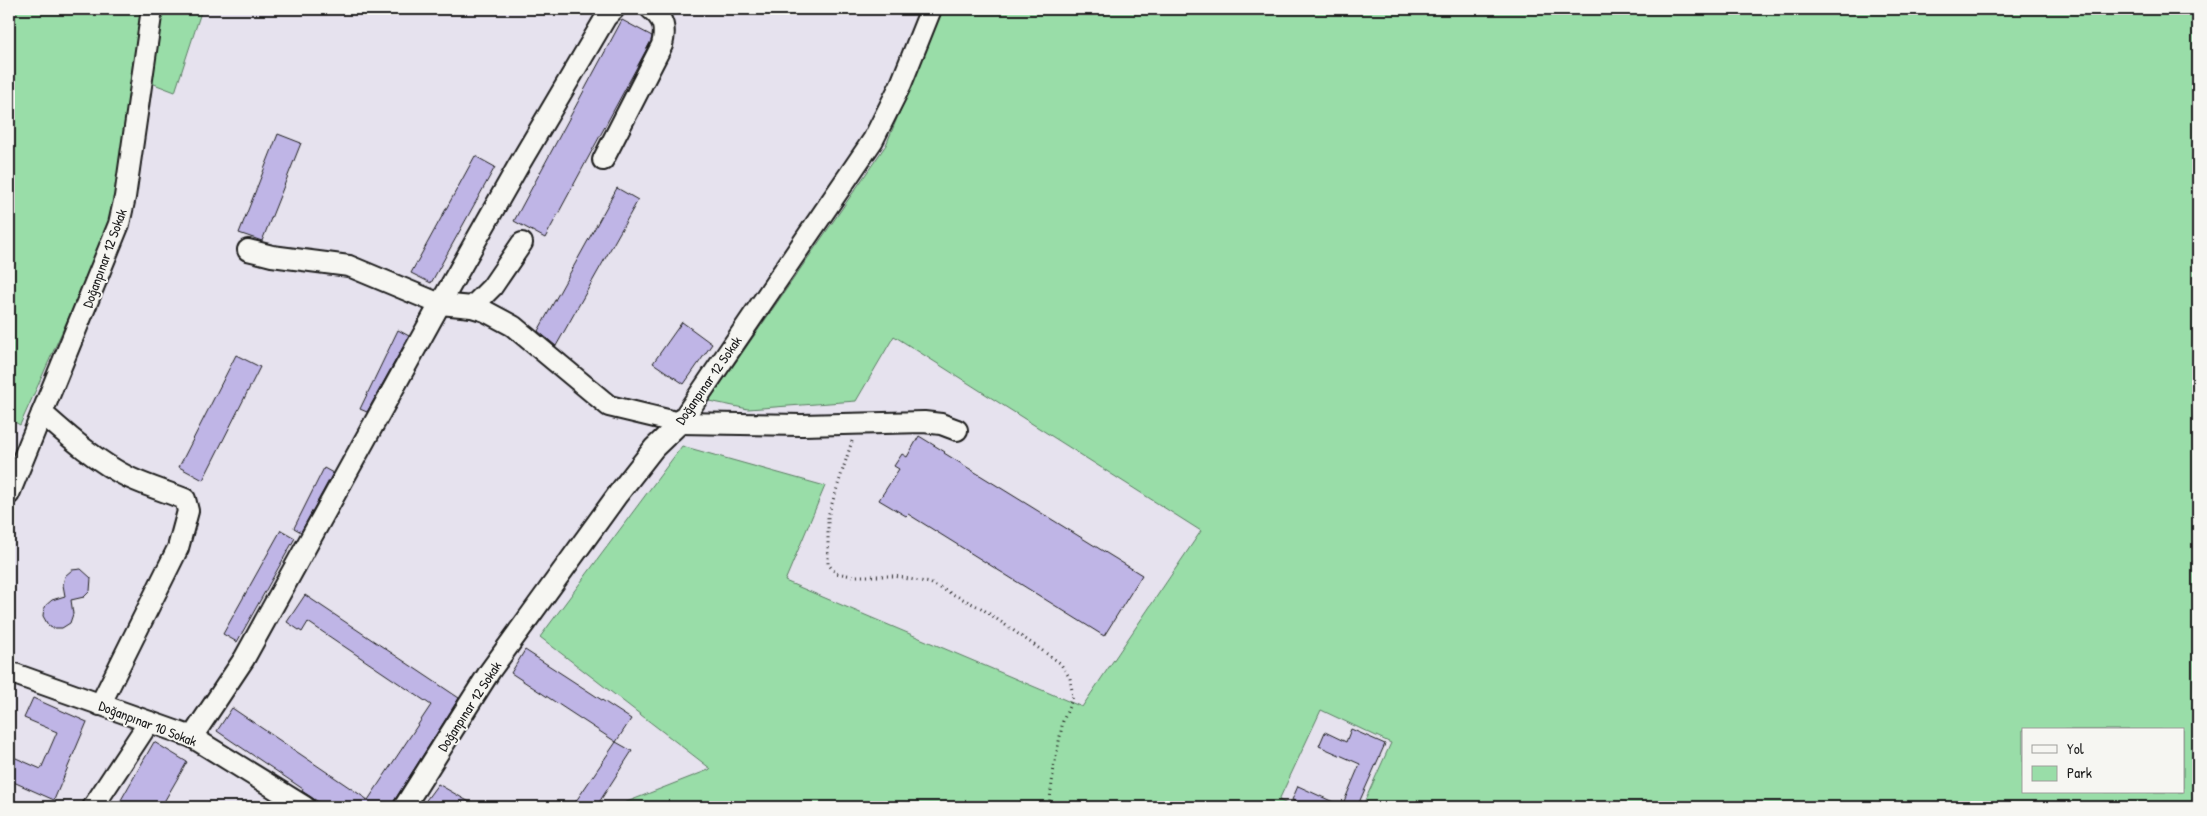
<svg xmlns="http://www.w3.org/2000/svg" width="2207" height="816" viewBox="0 0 2207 816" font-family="'Patrick Hand',sans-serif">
<rect width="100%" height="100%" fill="#e6e2ee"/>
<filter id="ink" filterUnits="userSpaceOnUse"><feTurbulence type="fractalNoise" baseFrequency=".02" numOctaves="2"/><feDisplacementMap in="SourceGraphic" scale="10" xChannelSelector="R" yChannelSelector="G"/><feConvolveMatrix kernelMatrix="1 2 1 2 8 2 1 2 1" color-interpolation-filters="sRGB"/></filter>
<g filter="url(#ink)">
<g fill="#99dda8" stroke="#5a7c62" fill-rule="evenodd">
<path d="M 9,9 L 202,9 L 175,92 L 133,76 L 118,196 L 108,230 L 20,425 L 9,419 Z"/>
<path d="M 942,9 L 2198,9 L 2198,807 L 1362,807 L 1391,743 L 1321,710 L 1279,800 L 1293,807 L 614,807 L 711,769 L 540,637 L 682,446 L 825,486 L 785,581 L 1082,707 L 1201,531 L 894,336 L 856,401 L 748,409 L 709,401 L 886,145 ZM 2023,730 L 2183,730 L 2183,792 L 2023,792 Z"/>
</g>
<g fill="#bfb5e6" stroke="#1c1c1c">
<path d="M 622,20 L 652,36 L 651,41 L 545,238 L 514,221 Z"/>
<path d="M 278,134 L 301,143 L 262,241 L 239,233 Z"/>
<path d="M 475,156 L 495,167 L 431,283 L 411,273 Z"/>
<path d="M 617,188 L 638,200 L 556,346 L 538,331 Z"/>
<path d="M 682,322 L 712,344 L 684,384 L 653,363 Z"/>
<path d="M 398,330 L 409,336 L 367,412 L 360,409 Z"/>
<path d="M 236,355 L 260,367 L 203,480 L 179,467 Z"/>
<path d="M 919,436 L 945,452 L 944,453 L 1142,575 L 1104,636 L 908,514 L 906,516 L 879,500 L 899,469 L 894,466 L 902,454 L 907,457 Z"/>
<path d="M 324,468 L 333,473 L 301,532 L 294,528 Z"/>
<path d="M 281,530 L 295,538 L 237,642 L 223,634 Z"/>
<path d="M 81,569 L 91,578 L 90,591 L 84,597 L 71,600 L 73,614 L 70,623 L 62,628 L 52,628 L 48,625 L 43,616 L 44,607 L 52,600 L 65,596 L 63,585 L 65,576 L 72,570 Z"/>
<path d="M 305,595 L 459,698 L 394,801 L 392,807 L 326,807 L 302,791 L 303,789 L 217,731 L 232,708 L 368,800 L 431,705 L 308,622 L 302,632 L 287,622 Z"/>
<path d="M 525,650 L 631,719 L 616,742 L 511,673 Z"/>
<path d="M 33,698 L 87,722 L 54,800 L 9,780 L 9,755 L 41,769 L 57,732 L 24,718 Z"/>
<path d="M 1351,729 L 1385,744 L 1357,807 L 1309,807 L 1292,800 L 1298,786 L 1342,806 L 1360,764 L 1319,746 L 1325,732 L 1346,742 Z"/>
<path d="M 154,742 L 187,762 L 161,807 L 117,807 Z"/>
<path d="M 616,742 L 632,751 L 596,807 L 572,807 Z"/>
<path d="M 438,784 L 478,807 L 421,807 Z"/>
</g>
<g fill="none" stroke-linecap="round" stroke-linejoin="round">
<g stroke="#1c1c1c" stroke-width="24">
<g id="minor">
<path d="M 603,160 L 662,45 C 666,29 664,19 651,9"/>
<path d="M 248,250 L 272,256 L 349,266 L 440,304 L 472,307 L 485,311 L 513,326 L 609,406 L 680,423 L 802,425 L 924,422 L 941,424 L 957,430"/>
<path d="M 472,307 L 492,287 L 522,243"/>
<path d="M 42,413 C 69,437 97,462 130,478 C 147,486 167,492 185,499 L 188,511 L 178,548 L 100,705"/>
<path d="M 9,494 L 119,224 L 125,197 L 152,9"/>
<path d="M 9,672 L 192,737 L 305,807"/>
<path d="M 192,737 L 244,659 L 440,304 L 517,168 L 606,17 L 614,9"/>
<path d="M 93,807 L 149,722"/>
<path d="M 404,807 L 490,671 L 618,494 L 654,448 L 680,423 L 873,140 L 901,84 L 931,9"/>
</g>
</g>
<g stroke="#1c1c1c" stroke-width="3" stroke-dasharray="1 4" stroke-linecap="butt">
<path d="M 9,9 L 14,9"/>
<path d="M 852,441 L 828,516 L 828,564 L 836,573 L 852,576 L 894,576 L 930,583 L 981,608 L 1060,663 L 1070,678 L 1073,697 L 1063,721 L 1054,767 L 1049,807"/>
</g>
<use href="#minor" stroke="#f6f6f2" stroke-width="20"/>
</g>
</g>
<g text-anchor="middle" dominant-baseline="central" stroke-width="4" stroke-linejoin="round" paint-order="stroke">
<g font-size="14" fill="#1c1c1c" stroke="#f6f6f2">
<text transform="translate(104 258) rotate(-70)">Doğanpınar 12 Sokak</text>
<text transform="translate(708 380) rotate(-55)">Doğanpınar 12 Sokak</text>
<text transform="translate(469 706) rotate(-57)">Doğanpınar 12 Sokak</text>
<text transform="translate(148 723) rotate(21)">Doğanpınar 10 Sokak</text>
</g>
</g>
<rect width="2207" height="816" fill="none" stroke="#f6f6f2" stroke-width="30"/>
<rect x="15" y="15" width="2177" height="786" fill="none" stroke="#1c1c1c" stroke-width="2" filter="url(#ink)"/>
<rect x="2022" y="728" width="162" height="65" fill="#f6f6f2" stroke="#9f9f9c"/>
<rect x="2032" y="745" width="25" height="8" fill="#f6f6f2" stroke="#9f9f9c"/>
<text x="2067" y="754" font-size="15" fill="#1c1c1c">Yol</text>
<rect x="2032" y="766" width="25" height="15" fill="#99dda8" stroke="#9f9f9c"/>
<text x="2067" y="778" font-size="15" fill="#1c1c1c">Park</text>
</svg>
